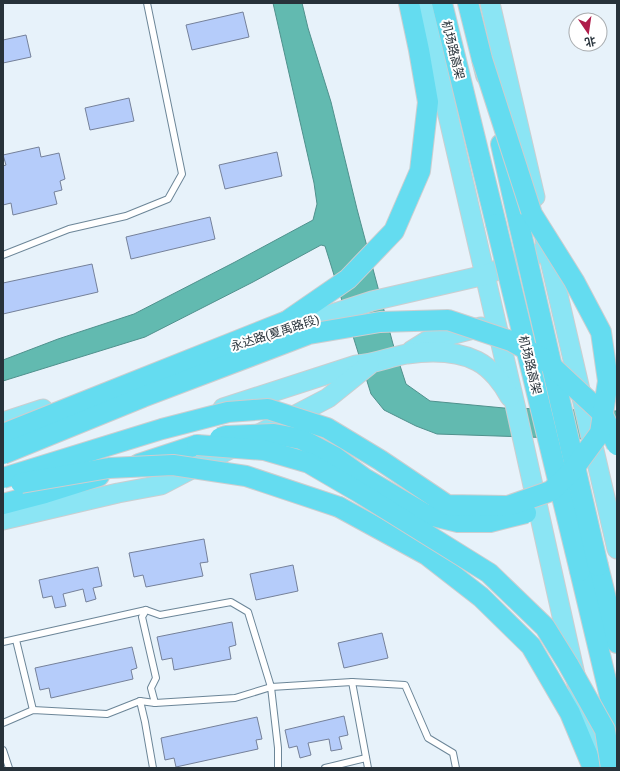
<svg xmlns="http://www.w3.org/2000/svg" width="620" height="771" viewBox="0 0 620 771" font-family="Arial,'Noto Sans SC',sans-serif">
<rect width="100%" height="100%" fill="#e7f2fa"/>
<path fill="#62bab0" stroke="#50918d" d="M 273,3 L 302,3 L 308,28 L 331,102 L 357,209 L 393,344 L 406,384 L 430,401 L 504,408 L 617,411 L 617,440 L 437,434 L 416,426 L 384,410 L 371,394 L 325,246 L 321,245 L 253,282 L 145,337 L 3,381 L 3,360 L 58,339 L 134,314 L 235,262 L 313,220 L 317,204 L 314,183 Z"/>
<g fill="#b5ccfa" stroke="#75819a">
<path d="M 243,12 L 249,37 L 192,50 L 186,25 Z"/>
<path d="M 26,35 L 31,57 L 3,63 L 3,40 Z"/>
<path d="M 129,98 L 134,121 L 90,130 L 85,108 Z"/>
<path d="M 39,147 L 41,157 L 59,153 L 65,179 L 60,181 L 62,190 L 54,192 L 57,204 L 13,215 L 11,203 L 3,205 L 3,166 L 6,165 L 3,155 Z"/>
<path d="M 277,152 L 282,176 L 225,189 L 219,165 Z"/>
<path d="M 210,217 L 215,239 L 131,259 L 126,237 Z"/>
<path d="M 92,264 L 98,292 L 3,314 L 3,283 Z"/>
<path d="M 204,539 L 208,562 L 200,563 L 203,576 L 146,587 L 143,575 L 134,577 L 129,553 Z"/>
<path d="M 293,565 L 298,591 L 256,600 L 250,574 Z"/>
<path d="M 98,567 L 102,586 L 93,588 L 96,599 L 86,602 L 83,589 L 63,594 L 66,606 L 55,608 L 52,596 L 43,598 L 39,580 Z"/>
<path d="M 232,622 L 236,645 L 229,647 L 231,659 L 174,670 L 172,658 L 162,660 L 157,637 Z"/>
<path d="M 382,633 L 388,658 L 344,668 L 338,643 Z"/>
<path d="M 132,647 L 137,668 L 131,670 L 133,679 L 51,698 L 49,688 L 40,690 L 35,668 Z"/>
<path d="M 344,716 L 348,735 L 339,737 L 342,749 L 331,751 L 329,739 L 308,743 L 311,755 L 300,758 L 297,746 L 289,748 L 285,730 Z"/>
<path d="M 257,717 L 262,739 L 256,740 L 258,749 L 176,767 L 174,758 L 165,760 L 161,738 Z"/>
</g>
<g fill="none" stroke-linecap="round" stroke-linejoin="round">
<g stroke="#6c8698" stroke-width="8">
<g id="service">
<path d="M 3,255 L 69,229 L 126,216 L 168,199 L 182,174 L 147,3"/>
<path d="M 146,610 L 142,617 L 156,678 L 151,688 L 155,703 L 235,698 L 271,687 L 278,748 L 278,768"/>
<path d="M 16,640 L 33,710"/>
<path d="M 3,642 L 146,610 L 160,615 L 231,602 L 248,612 L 271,687 L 352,682 L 368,768"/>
<path d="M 352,682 L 405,685 L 428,738 L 453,753 L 456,768"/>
<path d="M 140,701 L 145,722 L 153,768"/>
<path d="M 3,723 L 33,710 L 107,714 L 140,701 L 155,703"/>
<path d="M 3,750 L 9,768"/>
<path d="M 325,768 L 366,758"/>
</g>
</g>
<g stroke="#cbced0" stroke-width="21">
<g id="primary">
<path d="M 422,3 L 516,409 L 592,751"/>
<path d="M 490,3 L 535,197"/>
<path d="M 545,239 L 617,549"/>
<path d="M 274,333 L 372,301 L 485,275 L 547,250"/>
<path d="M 411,351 L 427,341 L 481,327"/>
<path d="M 223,408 L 356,365 C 375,364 389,357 407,354 C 429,351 457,351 477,361 C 491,368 503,384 510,397"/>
<path d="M 3,422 L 43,409"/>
<path d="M 3,520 L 118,493 L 161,485 L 328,398 L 369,365"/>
</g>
</g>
<g stroke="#cbced0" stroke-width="22">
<g id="trunk">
<path d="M 442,3 L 496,224"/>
<path d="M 468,3 L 486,75"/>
<path d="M 501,144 L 519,224"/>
<path d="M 287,321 L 348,279 L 394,231 L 420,171 L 428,102 L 419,50 L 409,3"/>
<path d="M 139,464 L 197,445"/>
<path d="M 3,504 L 45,493 L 99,476"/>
<path d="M 339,507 L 427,555 L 481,597 L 531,646 L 570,713 L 593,768"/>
<path d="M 598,566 L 617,643"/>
<path d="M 580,571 L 617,726"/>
</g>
</g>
<use href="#service" stroke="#fff" stroke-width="6"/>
<use href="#primary" stroke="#8be5f4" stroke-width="19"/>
<use href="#trunk" stroke="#64dcf0" stroke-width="20"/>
<g stroke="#cbced0" stroke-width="22" stroke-linecap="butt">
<g id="trunk-bridge">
<path d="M 496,224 L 580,571"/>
<path d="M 519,224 L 598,566"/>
<path d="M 3,434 L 287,321"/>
<path d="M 220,438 L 226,436 L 274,434 L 301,439 L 335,457 L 364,478 L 425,514 L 458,522 L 490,522 L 526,513"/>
<path d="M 197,445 L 264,450 L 309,463 L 357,491 L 489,573 L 545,627 L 568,664 L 605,730 L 611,768"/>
<path d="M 3,454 L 143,397 L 309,334 L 380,322 L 448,320 L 511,341 L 544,359 L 602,413 L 617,445"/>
<path d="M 3,478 L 162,429 L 228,412 L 268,409 L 327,428 L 380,460 L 447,505 L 508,506 L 551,491 L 572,471 L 600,433 L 608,381 L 601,332 L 574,281 L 532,214 L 482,59"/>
<path d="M 21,483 L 109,468 L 173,465 L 246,476 L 339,507"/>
</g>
</g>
<use href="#trunk-bridge" stroke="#64dcf0" stroke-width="20"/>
</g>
<g text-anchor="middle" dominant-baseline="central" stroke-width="4" stroke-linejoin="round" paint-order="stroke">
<g font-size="12" fill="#27323a" stroke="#fff">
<text transform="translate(453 50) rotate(76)">机场路高架</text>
<text transform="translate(275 333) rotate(-18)">永达路(夏禹路段)</text>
<text transform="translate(530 365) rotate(76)">机场路高架</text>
</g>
</g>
<rect width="620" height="771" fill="none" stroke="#27323a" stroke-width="8"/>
<g transform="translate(588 32) rotate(167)"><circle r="19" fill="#ffffff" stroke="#a9adb0"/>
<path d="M0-3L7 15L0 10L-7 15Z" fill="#af1d4b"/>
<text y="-6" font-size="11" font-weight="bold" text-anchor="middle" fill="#27323a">北</text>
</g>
</svg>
